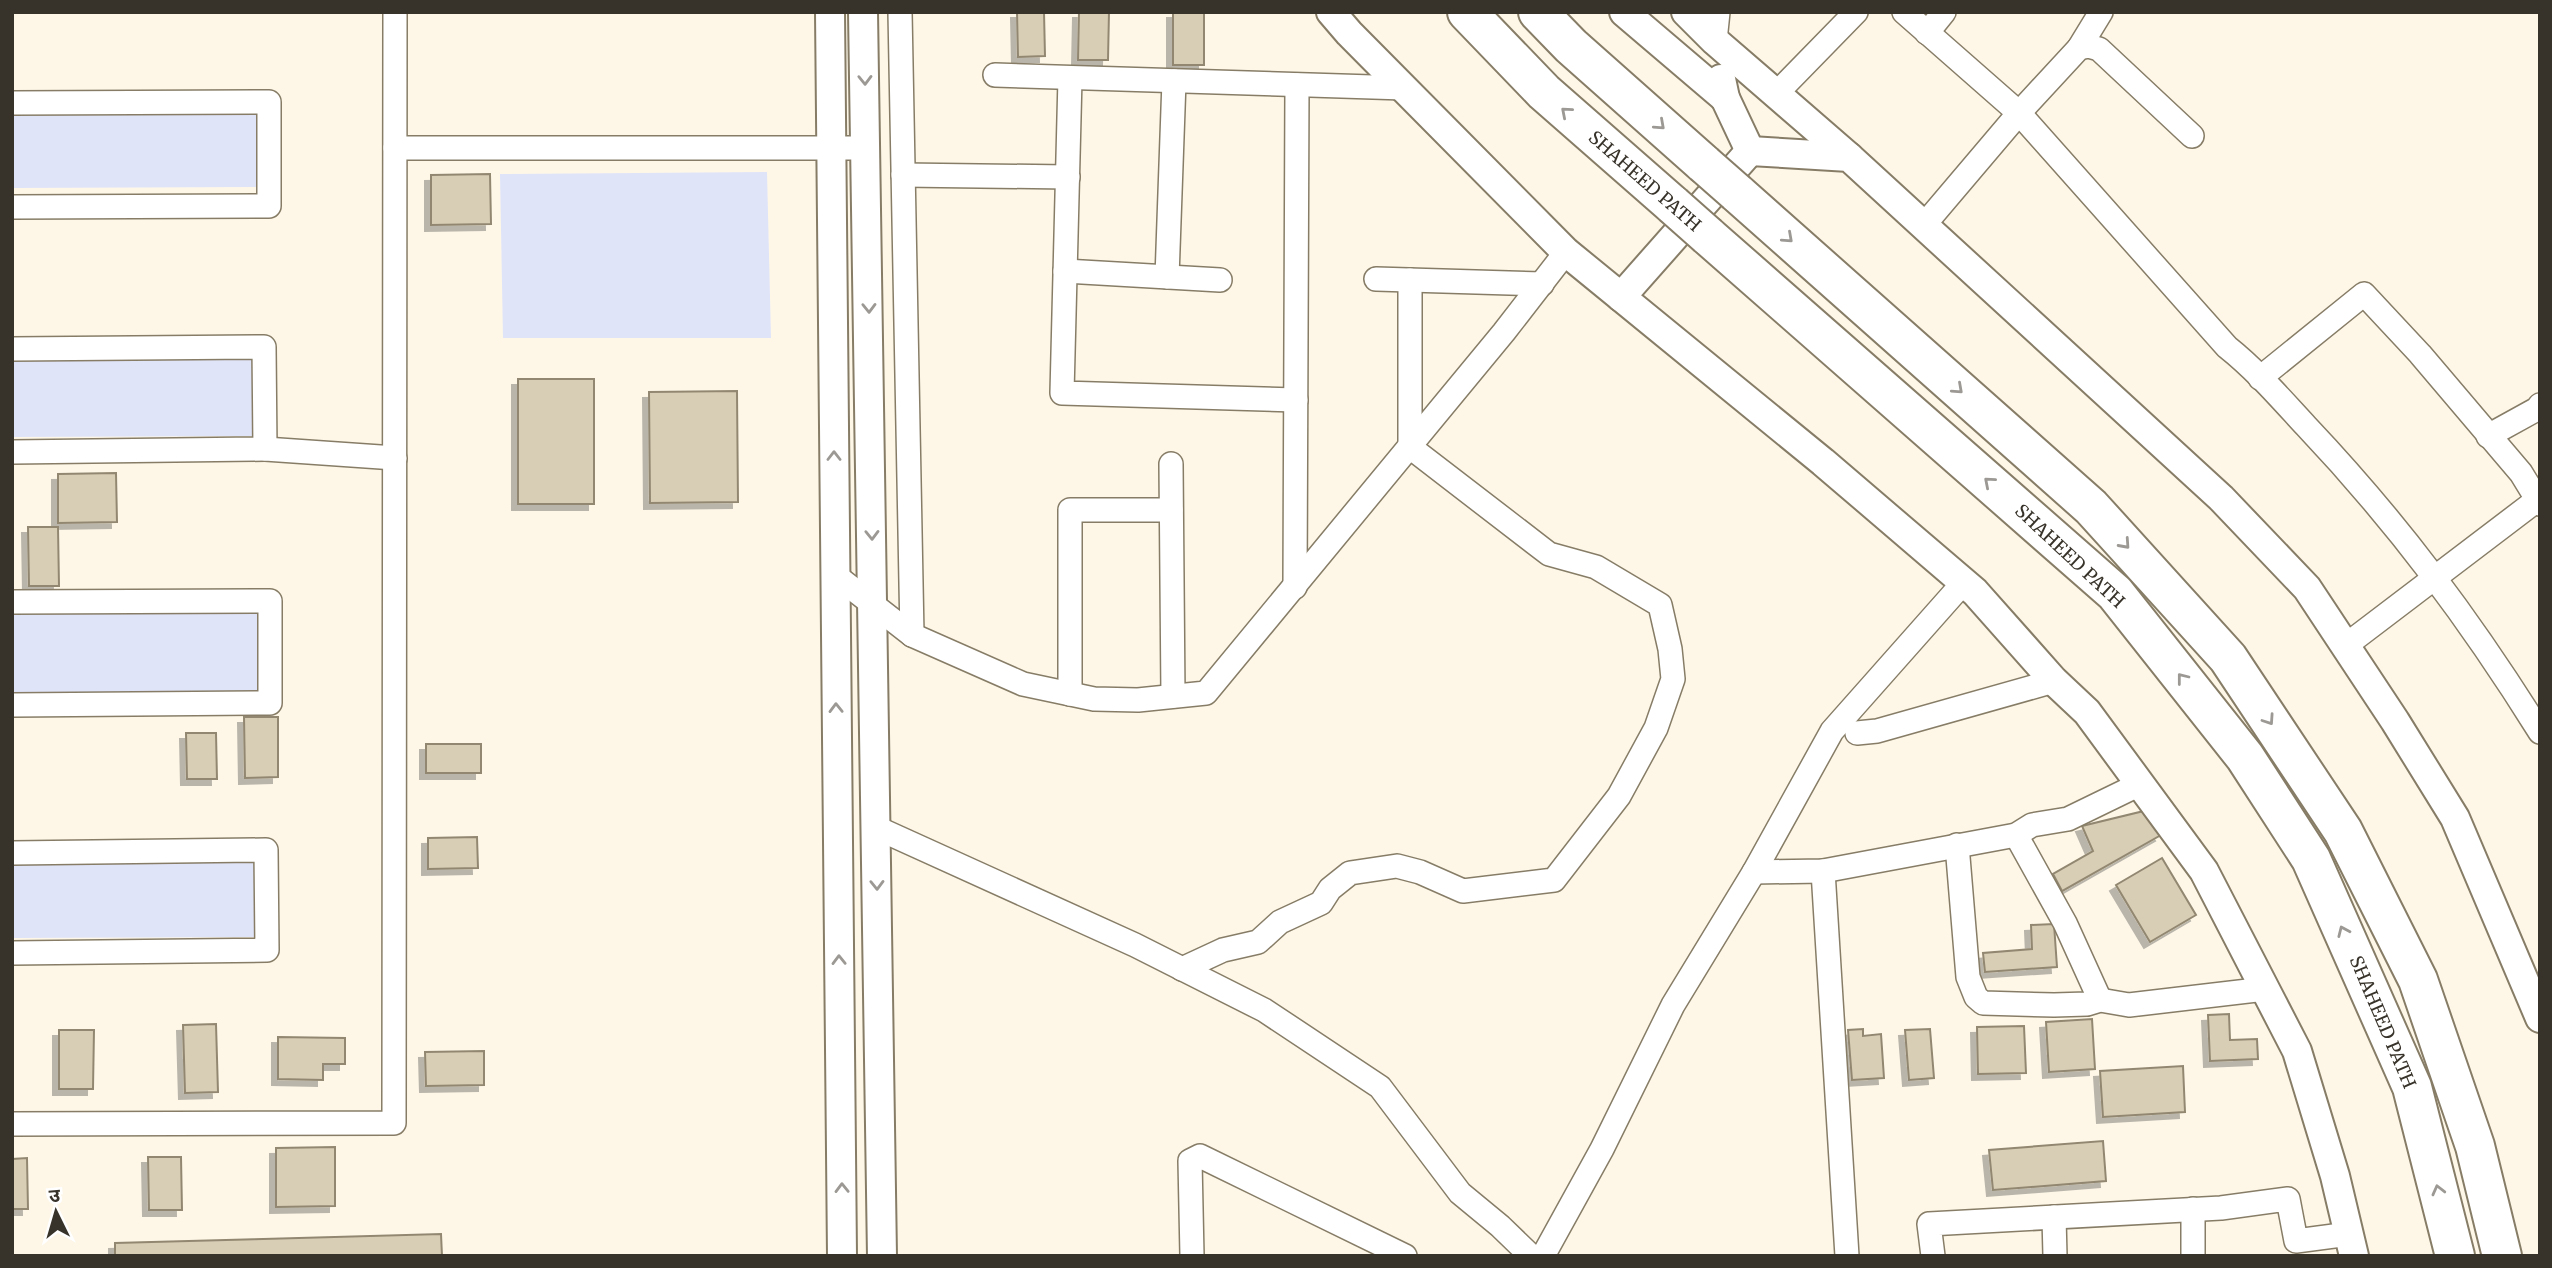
<svg xmlns="http://www.w3.org/2000/svg" width="2552" height="1268" viewBox="0 0 2552 1268" font-family="Merriweather,'Noto Sans Devanagari',serif">
<defs>
<filter id="shadow"><feDropShadow dx="-6" dy="6" stdDeviation="0" flood-color="#0004"/></filter>
</defs>
<rect width="100%" height="100%" fill="#fef7e8"/>
<g fill="#e0e4f9">
<path d="M 12,107 L 257,107 L 260,187 L 12,188 Z"/>
<path d="M 767,172 L 771,338 L 503,338 L 500,174 Z"/>
<path d="M 257,358 L 260,436 L 12,437 L 12,360 Z"/>
<path d="M 260,606 L 264,691 L 12,695 L 12,610 Z"/>
<path d="M 259,860 L 261,937 L 12,938 L 12,861 Z"/>
</g>
<g fill="#d8cdb5" stroke="#928871" stroke-width="2" filter="url(#shadow)">
<path d="M 1017,12 L 1044,12 L 1045,56 L 1018,57 Z"/>
<path d="M 1079,12 L 1109,12 L 1108,60 L 1078,60 Z"/>
<rect x="1173" y="12" width="31" height="53"/>
<path d="M 490,174 L 491,224 L 431,225 L 431,175 Z"/>
<rect x="518" y="379" width="76" height="125"/>
<path d="M 737,391 L 738,502 L 650,503 L 649,392 Z"/>
<path d="M 116,473 L 117,522 L 58,523 L 58,474 Z"/>
<path d="M 28,527 L 58,527 L 59,586 L 29,586 Z"/>
<path d="M 244,717 L 278,717 L 278,777 L 245,778 Z"/>
<path d="M 186,733 L 216,733 L 217,779 L 187,779 Z"/>
<rect x="426" y="744" width="55" height="29"/>
<path d="M 2144,811 L 2161,835 L 2062,891 L 2053,874 L 2093,851 L 2082,826 Z"/>
<path d="M 477,837 L 478,868 L 428,869 L 428,838 Z"/>
<path d="M 2162,858 L 2196,915 L 2150,942 L 2116,885 Z"/>
<path d="M 2054,924 L 2057,967 L 1985,972 L 1983,953 L 2032,949 L 2031,925 Z"/>
<path d="M 2229,1014 L 2230,1040 L 2257,1039 L 2258,1059 L 2210,1061 L 2208,1015 Z"/>
<path d="M 2092,1019 L 2095,1069 L 2049,1072 L 2046,1022 Z"/>
<path d="M 216,1024 L 218,1092 L 185,1093 L 183,1025 Z"/>
<path d="M 2024,1026 L 2026,1073 L 1978,1074 L 1977,1027 Z"/>
<path d="M 1863,1029 L 1863,1036 L 1881,1034 L 1884,1078 L 1852,1080 L 1848,1030 Z"/>
<path d="M 1930,1029 L 1934,1078 L 1909,1080 L 1905,1030 Z"/>
<path d="M 59,1030 L 94,1030 L 93,1089 L 59,1089 Z"/>
<path d="M 278,1037 L 345,1038 L 345,1064 L 323,1064 L 323,1080 L 278,1079 Z"/>
<path d="M 484,1051 L 484,1085 L 426,1086 L 425,1052 Z"/>
<path d="M 2183,1066 L 2185,1112 L 2103,1117 L 2100,1071 Z"/>
<path d="M 2103,1141 L 2106,1181 L 1993,1190 L 1989,1150 Z"/>
<path d="M 335,1147 L 335,1206 L 276,1207 L 276,1148 Z"/>
<path d="M 148,1157 L 181,1157 L 182,1210 L 149,1210 Z"/>
<path d="M 27,1158 L 28,1209 L 12,1209 L 12,1159 Z"/>
<path d="M 441,1234 L 442,1256 L 115,1256 L 115,1243 Z"/>
</g>
<g fill="none" stroke-linecap="round" stroke-linejoin="round">
<g stroke="#877d67" stroke-width="26">
<g id="minor">
<path d="M 900,12 L 912,635"/>
<path d="M 1904,12 L 2019,113 L 2227,347 C 2256,370 2281,399 2306,426 C 2397,522 2470,620 2540,732"/>
<path d="M 1927,33 L 1944,12"/>
<path d="M 1715,41 L 1718,12"/>
<path d="M 2079,48 L 2101,12"/>
<path d="M 995,75 L 1404,88"/>
<path d="M 1070,78 L 1062,393 L 1296,400"/>
<path d="M 1776,94 L 1856,12"/>
<path d="M 12,103 L 269,102 L 269,206 L 12,207"/>
<path d="M 395,148 L 866,148"/>
<path d="M 903,175 L 1068,177"/>
<path d="M 1924,225 L 2019,113 L 2079,48 L 2088,46 L 2099,49 L 2192,136"/>
<path d="M 1065,271 L 1220,280"/>
<path d="M 1167,277 L 1174,81"/>
<path d="M 1376,279 L 1542,284"/>
<path d="M 12,349 L 264,347 L 265,449 L 12,452"/>
<path d="M 2260,378 L 2364,294 L 2420,354 L 2521,473 L 2540,504"/>
<path d="M 2488,436 L 2537,409 L 2540,405"/>
<path d="M 265,449 L 395,458"/>
<path d="M 1171,464 L 1173,696"/>
<path d="M 835,575 L 912,635 L 1023,684 L 1094,699 L 1138,700 L 1206,693 L 1504,332 L 1566,252"/>
<path d="M 1295,587 L 1297,85"/>
<path d="M 12,602 L 270,601 L 270,703 L 12,705"/>
<path d="M 2345,646 L 2537,500"/>
<path d="M 1070,694 L 1070,510 L 1171,510"/>
<path d="M 1857,733 L 1877,731 L 2054,681"/>
<path d="M 877,828 L 1135,945 L 1264,1010 L 1380,1087 L 1460,1193 L 1500,1226 L 1531,1256"/>
<path d="M 2016,835 L 2065,923 L 2100,1000"/>
<path d="M 1957,845 L 1968,977 L 1976,997 L 1983,1003 L 2054,1005 L 2087,1004 L 2100,1000 L 2129,1005 L 2265,989"/>
<path d="M 12,853 L 266,850 L 267,950 L 12,953"/>
<path d="M 1823,871 L 1847,1256"/>
<path d="M 1754,872 L 1823,871 L 2016,835 L 2032,825 L 2068,819 L 2140,784"/>
<path d="M 1182,969 L 1223,950 L 1258,942 L 1280,922 L 1321,903 L 1330,889 L 1350,873 L 1397,866 L 1420,872 L 1463,891 L 1554,880 L 1619,796 L 1656,728 L 1673,679 L 1670,649 L 1660,605 L 1596,567 L 1549,554 L 1410,447 L 1410,280"/>
<path d="M 12,1124 L 394,1123 L 395,12"/>
<path d="M 2054,1217 L 2055,1256"/>
<path d="M 1192,1256 L 1190,1161 L 1200,1156 L 1405,1256"/>
<path d="M 1543,1256 L 1602,1149 L 1673,1005 L 1754,872 L 1832,731 L 1964,582"/>
<path d="M 1933,1256 L 1929,1224 L 2221,1208 L 2288,1199 L 2296,1241 L 2349,1234"/>
<path d="M 2193,1256 L 2193,1209"/>
</g>
</g>
<g stroke="#877d67" stroke-width="32">
<g id="tertiary">
<path d="M 830,12 L 842,1256"/>
<path d="M 863,12 L 882,1256"/>
<path d="M 1331,12 L 1349,33 L 1566,252 L 1823,462 L 1975,592 L 2054,681 L 2087,712 L 2204,871 L 2297,1051 L 2335,1176 L 2354,1256"/>
<path d="M 1624,12 L 1725,98"/>
<path d="M 1686,12 L 1715,41 L 1849,157"/>
<path d="M 1721,79 L 1725,98 L 1750,151"/>
<path d="M 1750,151 L 1849,157 L 2221,498 L 2307,588 L 2395,721 L 2455,818 L 2540,1018"/>
<path d="M 1621,297 L 1750,151"/>
</g>
</g>
<g stroke="#877d67" stroke-width="42">
<g id="trunk">
<path d="M 1467,12 L 1544,92 L 1673,205"/>
<path d="M 1538,12 L 1571,46 L 1704,164"/>
<path d="M 1737,193 L 2091,507 L 2228,658 L 2343,831 L 2418,980 L 2475,1146 L 2502,1256"/>
<path d="M 1708,236 L 2115,593 L 2245,757 L 2311,859 L 2412,1087 L 2455,1256"/>
</g>
</g>
<use href="#minor" stroke="#fff" stroke-width="23"/>
<use href="#tertiary" stroke="#fff" stroke-width="28"/>
<use href="#trunk" stroke="#fff" stroke-width="38"/>
<g stroke="#877d67" stroke-width="42" stroke-linecap="butt">
<g id="trunk-bridge">
<path d="M 1704,164 L 1737,193"/>
<path d="M 1673,205 L 1708,236"/>
</g>
</g>
<use href="#trunk-bridge" stroke="#fff" stroke-width="38"/>
</g>
<defs><path id="oneway-chevron" d="M-2-3.5L2.5 0L-2 3.5" fill="none" stroke-width="1.6" stroke-linecap="round" stroke-linejoin="round" transform="scale(1.75)"/></defs>
<g stroke="#9c9994">
<use href="#oneway-chevron" transform="translate(865 80) rotate(89)"/>
<use href="#oneway-chevron" transform="translate(1566 112) rotate(-139)"/>
<use href="#oneway-chevron" transform="translate(1660 125) rotate(42)"/>
<use href="#oneway-chevron" transform="translate(1788 238) rotate(42)"/>
<use href="#oneway-chevron" transform="translate(869 308) rotate(89)"/>
<use href="#oneway-chevron" transform="translate(1958 389) rotate(42)"/>
<use href="#oneway-chevron" transform="translate(834 456) rotate(-90)"/>
<use href="#oneway-chevron" transform="translate(1989 482) rotate(-139)"/>
<use href="#oneway-chevron" transform="translate(872 535) rotate(89)"/>
<use href="#oneway-chevron" transform="translate(2125 544) rotate(48)"/>
<use href="#oneway-chevron" transform="translate(2182 678) rotate(-128)"/>
<use href="#oneway-chevron" transform="translate(836 708) rotate(-91)"/>
<use href="#oneway-chevron" transform="translate(2269 720) rotate(56)"/>
<use href="#oneway-chevron" transform="translate(877 885) rotate(89)"/>
<use href="#oneway-chevron" transform="translate(2343 931) rotate(-114)"/>
<use href="#oneway-chevron" transform="translate(839 960) rotate(-91)"/>
<use href="#oneway-chevron" transform="translate(842 1188) rotate(-91)"/>
<use href="#oneway-chevron" transform="translate(2438 1190) rotate(-104)"/>
</g>
<g text-anchor="middle" dominant-baseline="central" stroke-width="5" stroke-linejoin="round" paint-order="stroke">
<g font-size="18" fill="#38332a" stroke="#fff">
<text transform="translate(1645 181) rotate(41)">SHAHEED PATH</text>
<text transform="translate(2070 556) rotate(43)">SHAHEED PATH</text>
<text transform="translate(2383 1022) rotate(67)">SHAHEED PATH</text>
</g>
</g>
<rect width="2552" height="1268" fill="none" stroke="#38332a" stroke-width="28"/>
<g transform="translate(56 1212) rotate(355)" stroke="#ffffff" stroke-width="5" paint-order="stroke">
<path d="M0-5L12 26L0 18L-12 26Z" fill="#38332a"/>
<text y="-10" font-size="19" font-weight="bold" text-anchor="middle" fill="#38332a">उ</text>
</g>
</svg>
